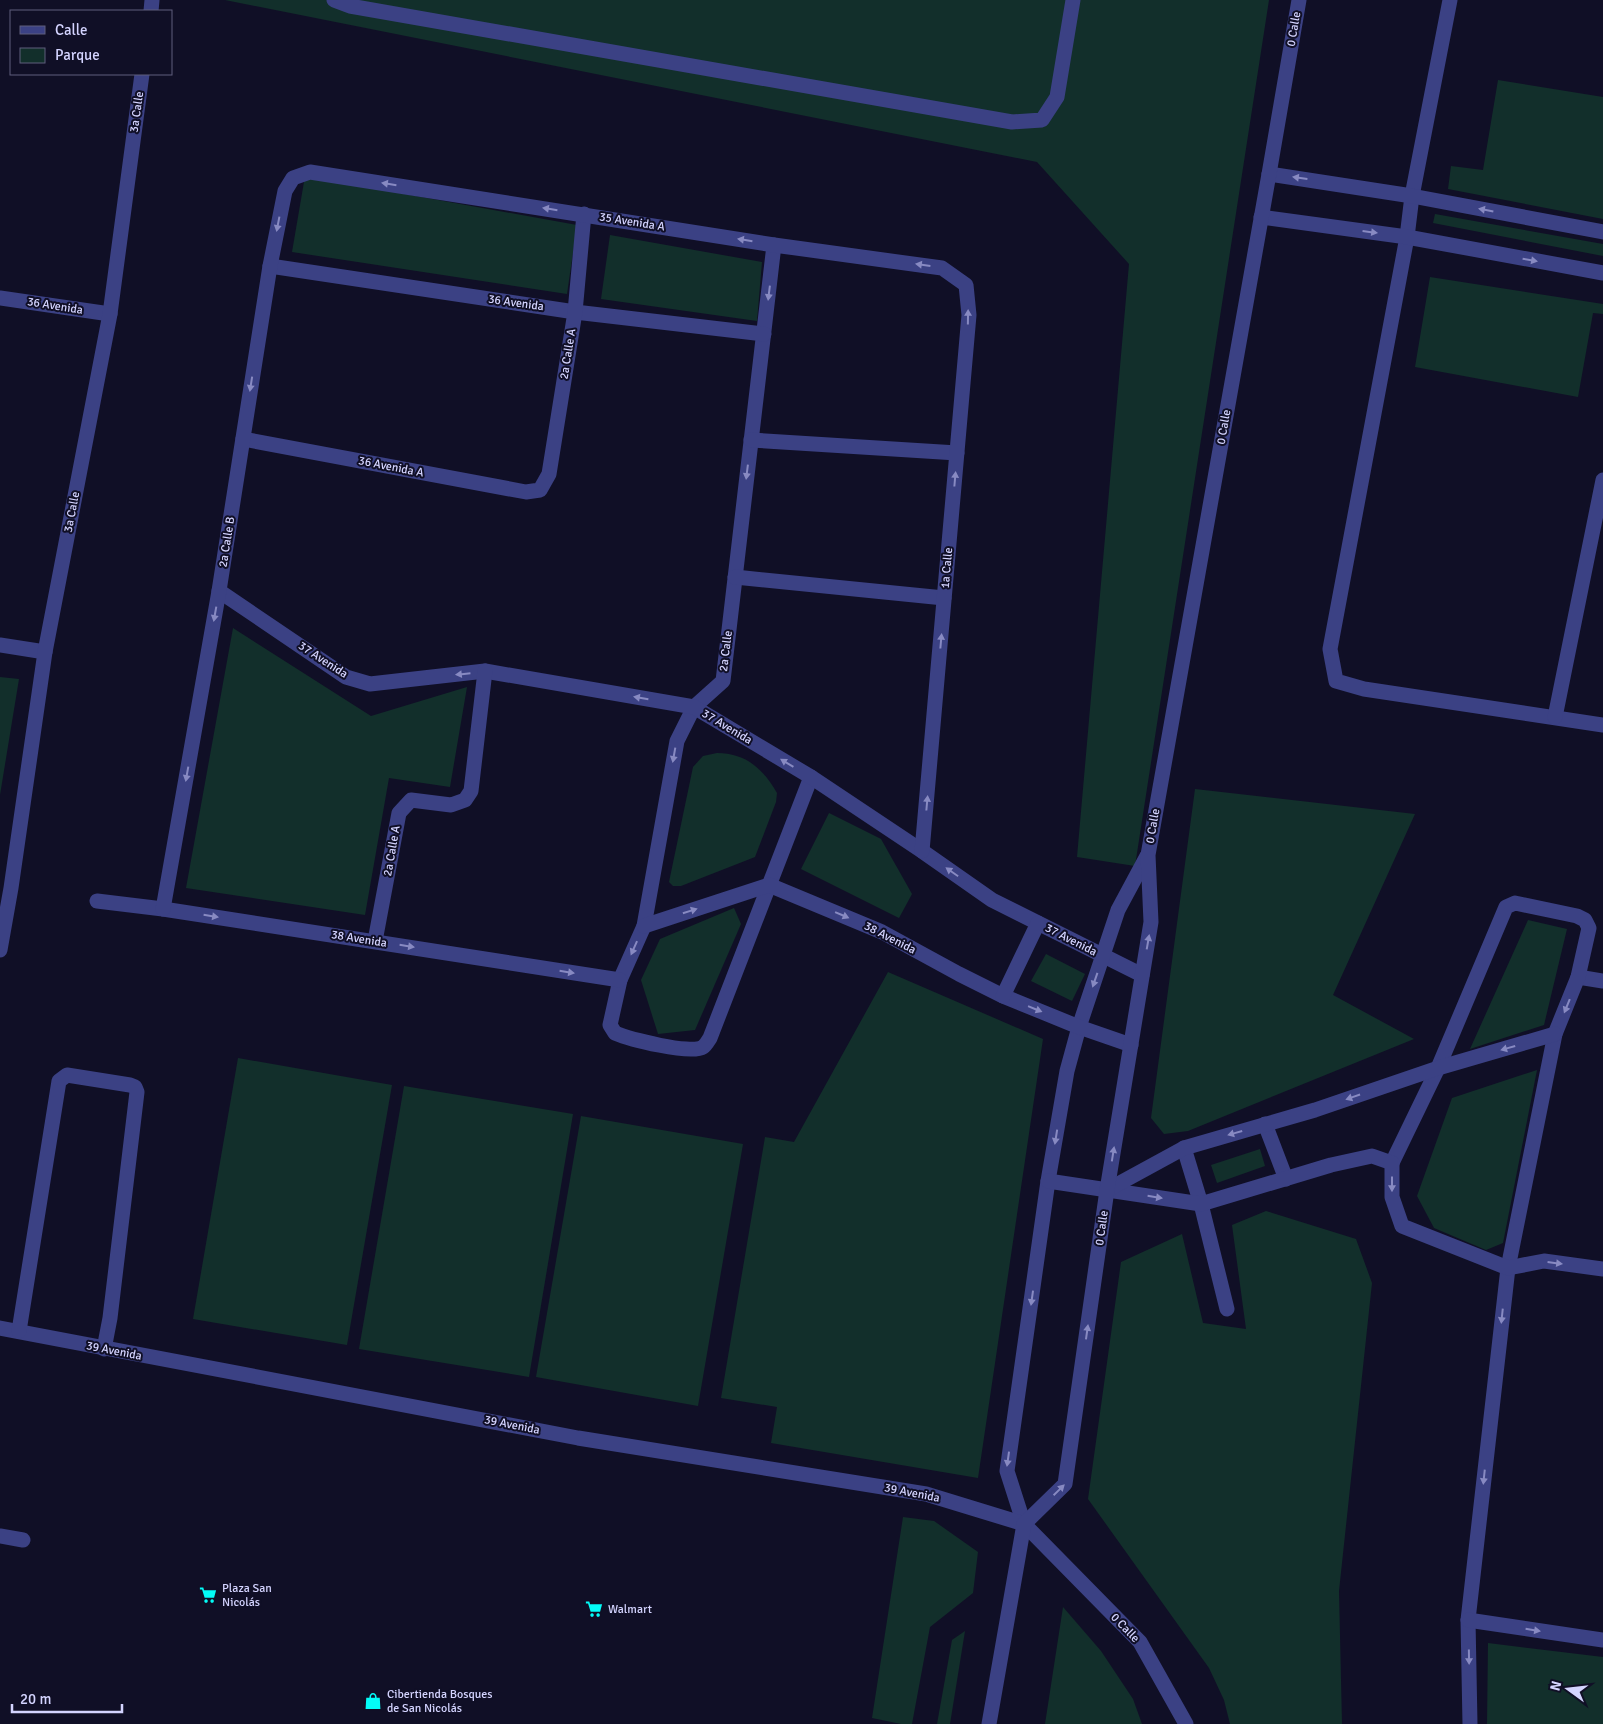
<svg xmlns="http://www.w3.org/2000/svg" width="1603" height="1724" viewBox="0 0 1603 1724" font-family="Signika,sans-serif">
<rect width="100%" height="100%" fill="#100f26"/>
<g fill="#122f2b">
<path d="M 225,0 L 1269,0 L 1135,866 L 1077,857 L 1129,264 L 1037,162 Z"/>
<path d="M 1498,80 L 1603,97 L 1603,219 L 1448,189 L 1451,166 L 1483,170 Z"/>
<path d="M 305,176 L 577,225 L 567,294 L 292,252 Z"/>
<path d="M 1435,214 L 1603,244 L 1603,256 L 1433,223 Z"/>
<path d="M 610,235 L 762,262 L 757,321 L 601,299 Z"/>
<path d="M 1430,277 L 1603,304 L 1603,314 L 1593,313 L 1578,397 L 1415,367 Z"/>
<path d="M 233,628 L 371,716 L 467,687 L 450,787 L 389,778 L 365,915 L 186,888 Z"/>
<path d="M 0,677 L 19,679 L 0,795 Z"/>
<path d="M 717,753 C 746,753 763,769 777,793 L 776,802 L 755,857 L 681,886 L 673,886 L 669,882 L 693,767 L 703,756 Z"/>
<path d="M 1195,789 L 1415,814 L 1333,995 L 1414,1039 L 1188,1131 L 1164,1134 L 1151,1118 Z"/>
<path d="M 829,813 L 881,839 L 912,894 L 899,918 L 801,869 Z"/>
<path d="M 734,908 L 741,924 L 695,1030 L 658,1034 L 641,980 L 660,939 Z"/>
<path d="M 1528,920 L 1567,929 L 1544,1025 L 1470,1049 Z"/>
<path d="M 1046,954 L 1085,974 L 1072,1001 L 1031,981 Z"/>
<path d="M 888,972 L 1043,1039 L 978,1478 L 771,1443 L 777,1407 L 721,1398 L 765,1137 L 794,1142 Z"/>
<path d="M 238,1058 L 392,1085 L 347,1345 L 193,1319 Z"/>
<path d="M 1537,1070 L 1503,1243 L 1486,1250 L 1434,1228 L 1417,1196 L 1452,1098 Z"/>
<path d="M 404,1086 L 573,1114 L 529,1377 L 359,1349 Z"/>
<path d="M 581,1116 L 743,1144 L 698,1406 L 536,1377 Z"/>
<path d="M 1260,1149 L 1265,1166 L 1217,1183 L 1211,1165 Z"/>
<path d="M 1266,1211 L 1356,1239 L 1372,1283 L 1339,1591 L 1342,1724 L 1230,1724 L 1224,1700 L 1209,1668 L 1088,1499 L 1121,1262 L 1182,1234 L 1203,1323 L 1246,1329 L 1232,1225 Z"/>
<path d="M 903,1517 L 934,1521 L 978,1552 L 973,1593 L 930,1627 L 912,1724 L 901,1724 L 872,1718 Z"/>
<path d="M 1063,1607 L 1101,1651 L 1133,1699 L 1142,1724 L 1045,1724 Z"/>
<path d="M 965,1631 L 950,1724 L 937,1724 L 952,1640 Z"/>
<path d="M 1488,1643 L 1603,1657 L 1603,1724 L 1487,1724 Z"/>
</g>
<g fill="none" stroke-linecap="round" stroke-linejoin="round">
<g stroke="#3b4184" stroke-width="15">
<path d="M 334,0 L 350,6 L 1012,122 L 1042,120 L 1057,97 L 1073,0"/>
<path d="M 1450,0 L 1412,196 L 1407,237 L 1330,649 L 1336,681 L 1364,689 L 1603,725"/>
<path d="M 151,11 L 152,0"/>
<path d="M 1269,174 L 1412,196 L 1603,232"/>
<path d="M 1261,217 L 1407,237 L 1603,273"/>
<path d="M 774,245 L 723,681 L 694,707 L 677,741 L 644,926 L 620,980 L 610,1025 L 615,1033 C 629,1039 691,1055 703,1047 C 706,1045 708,1041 710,1038 L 811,777"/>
<path d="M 270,266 L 575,312 L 764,334"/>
<path d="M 0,298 L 110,314"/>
<path d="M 243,439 L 526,492 L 540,490 L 549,474 L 575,312 L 584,214"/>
<path d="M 751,440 L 957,453"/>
<path d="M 735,577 L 944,598"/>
<path d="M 219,591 L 346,677 L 370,684 L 485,671 L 694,707 L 811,777 L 922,851 L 992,900 L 1142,975"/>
<path d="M 0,645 L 45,652"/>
<path d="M 1555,717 L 1603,480"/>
<path d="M 1147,856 L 1118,910 L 1079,1027 L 1067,1071 L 1048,1181 L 1007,1471 L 1024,1524 L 1140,1642 L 1186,1724"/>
<path d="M 97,901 L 163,909 L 620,980"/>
<path d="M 163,909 L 219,591 L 270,266 L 285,191 L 293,178 L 310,172 L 774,245 L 942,268 L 966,285 L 969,315 L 922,851"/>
<path d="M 644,926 L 769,885 L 882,932 L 959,974 L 1003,996 L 1079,1027 L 1131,1045"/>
<path d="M 375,941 L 399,813 L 411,800 L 451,805 L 465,800 L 471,791 L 485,671"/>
<path d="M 0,950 L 11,888 L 45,652 L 110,314 L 142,74"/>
<path d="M 1578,977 L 1603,981"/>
<path d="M 1003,996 L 1038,923"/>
<path d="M 1265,1124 L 1286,1179"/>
<path d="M 1184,1148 L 1201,1204 L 1227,1309"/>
<path d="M 1392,1163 L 1438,1068 L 1506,907 L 1515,903 L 1577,916 L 1585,920 L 1589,928 L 1578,977 L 1555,1034 L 1508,1268 L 1468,1620 L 1470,1724"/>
<path d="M 1048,1181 L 1201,1204 L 1331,1165 L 1372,1156 L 1392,1163 L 1392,1197 L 1402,1226 L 1508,1268 L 1544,1261 L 1603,1269"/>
<path d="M 1107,1190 L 1184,1148 L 1315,1110 L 1438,1068 L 1555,1034"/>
<path d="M 0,1328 L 578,1438 L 926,1494 L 1024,1524"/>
<path d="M 19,1331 L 59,1081 L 67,1075 L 130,1085 L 135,1087 L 137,1092 L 110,1318 L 104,1349"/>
<path d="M 0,1536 L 23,1540"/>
<path d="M 1468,1620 L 1603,1640"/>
<path d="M 989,1724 L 1024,1524 L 1065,1484 L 1107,1190 L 1151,922 L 1148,855 L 1269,174 L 1299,0"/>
</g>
</g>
<defs><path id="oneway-solid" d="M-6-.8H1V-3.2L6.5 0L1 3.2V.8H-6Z" transform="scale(1.25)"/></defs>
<g fill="#888ac2">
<use href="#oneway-solid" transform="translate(1300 178) rotate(-172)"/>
<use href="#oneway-solid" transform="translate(389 184) rotate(-171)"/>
<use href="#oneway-solid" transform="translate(550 209) rotate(-171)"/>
<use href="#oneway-solid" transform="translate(1486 210) rotate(-169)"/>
<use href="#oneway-solid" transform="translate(278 224) rotate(101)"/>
<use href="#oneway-solid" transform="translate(1370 232) rotate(7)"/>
<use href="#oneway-solid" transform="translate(745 240) rotate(-171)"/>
<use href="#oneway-solid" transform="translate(1530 260) rotate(10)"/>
<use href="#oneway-solid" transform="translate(923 265) rotate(-172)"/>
<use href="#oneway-solid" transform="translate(769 293) rotate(97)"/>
<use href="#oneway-solid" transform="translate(968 317) rotate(-89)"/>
<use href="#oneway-solid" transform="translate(251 384) rotate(99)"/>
<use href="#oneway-solid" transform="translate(747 472) rotate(97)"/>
<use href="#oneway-solid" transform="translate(955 479) rotate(-85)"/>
<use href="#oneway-solid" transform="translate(215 614) rotate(100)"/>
<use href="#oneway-solid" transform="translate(941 641) rotate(-85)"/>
<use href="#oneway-solid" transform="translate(463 674) rotate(174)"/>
<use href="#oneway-solid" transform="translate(641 698) rotate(-170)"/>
<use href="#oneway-solid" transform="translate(674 755) rotate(100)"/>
<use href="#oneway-solid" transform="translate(787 763) rotate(-149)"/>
<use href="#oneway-solid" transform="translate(187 774) rotate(100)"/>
<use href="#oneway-solid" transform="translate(927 803) rotate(-85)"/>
<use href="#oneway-solid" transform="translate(952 872) rotate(-145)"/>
<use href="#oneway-solid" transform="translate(690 911) rotate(-18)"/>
<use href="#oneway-solid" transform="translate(842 915) rotate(23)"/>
<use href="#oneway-solid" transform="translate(211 916) rotate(9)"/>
<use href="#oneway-solid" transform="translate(1148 942) rotate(-80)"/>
<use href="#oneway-solid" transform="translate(407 946) rotate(9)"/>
<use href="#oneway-solid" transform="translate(634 948) rotate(114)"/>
<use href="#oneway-solid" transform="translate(567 972) rotate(9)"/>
<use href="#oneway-solid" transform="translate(1095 980) rotate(109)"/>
<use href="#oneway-solid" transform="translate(1567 1006) rotate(112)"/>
<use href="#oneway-solid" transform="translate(1035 1009) rotate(22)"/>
<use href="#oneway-solid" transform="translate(1508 1048) rotate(164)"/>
<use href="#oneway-solid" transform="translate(1353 1097) rotate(161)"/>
<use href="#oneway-solid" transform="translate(1235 1133) rotate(164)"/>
<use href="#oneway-solid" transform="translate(1056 1137) rotate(99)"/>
<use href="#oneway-solid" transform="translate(1113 1154) rotate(-81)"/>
<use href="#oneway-solid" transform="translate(1392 1184) rotate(90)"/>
<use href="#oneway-solid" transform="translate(1155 1197) rotate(9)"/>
<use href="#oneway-solid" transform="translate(1555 1263) rotate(7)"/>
<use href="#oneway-solid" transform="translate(1032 1298) rotate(98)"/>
<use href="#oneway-solid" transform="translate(1502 1316) rotate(96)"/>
<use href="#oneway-solid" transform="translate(1087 1332) rotate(-82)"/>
<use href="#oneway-solid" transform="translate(1008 1459) rotate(98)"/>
<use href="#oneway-solid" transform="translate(1484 1477) rotate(96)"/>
<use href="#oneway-solid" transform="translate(1059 1490) rotate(-44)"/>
<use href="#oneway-solid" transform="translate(1533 1630) rotate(9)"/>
<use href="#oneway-solid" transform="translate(1469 1657) rotate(89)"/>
</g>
<defs>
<g id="supermarket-bare" transform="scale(1.35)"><path d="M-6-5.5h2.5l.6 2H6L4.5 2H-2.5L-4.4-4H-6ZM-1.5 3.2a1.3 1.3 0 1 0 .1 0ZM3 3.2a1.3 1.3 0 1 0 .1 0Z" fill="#03fcf7" stroke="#100f26" stroke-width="2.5" paint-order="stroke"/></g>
<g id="shop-bare" transform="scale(1.35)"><path d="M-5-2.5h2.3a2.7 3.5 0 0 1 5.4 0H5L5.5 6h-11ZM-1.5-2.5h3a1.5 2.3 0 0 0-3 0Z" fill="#03fcf7" stroke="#100f26" stroke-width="2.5" paint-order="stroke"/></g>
</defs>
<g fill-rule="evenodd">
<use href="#supermarket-bare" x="208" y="1595"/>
<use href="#supermarket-bare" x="594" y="1609"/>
<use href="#shop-bare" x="373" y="1701"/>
</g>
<g text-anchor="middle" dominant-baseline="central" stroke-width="4" stroke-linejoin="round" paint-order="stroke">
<g font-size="12" fill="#d4d4ff" stroke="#100f26">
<text transform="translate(1294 29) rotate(-80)">0 Calle</text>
<text transform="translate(137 112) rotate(-82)">3a Calle</text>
<text transform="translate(632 222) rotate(9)">35 Avenida A</text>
<text transform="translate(516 303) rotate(8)">36 Avenida</text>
<text transform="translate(55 306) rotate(9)">36 Avenida</text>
<text transform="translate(568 354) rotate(-81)">2a Calle A</text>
<text transform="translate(1224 427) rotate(-80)">0 Calle</text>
<text transform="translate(391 467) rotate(11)">36 Avenida A</text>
<text transform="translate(72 512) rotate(-79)">3a Calle</text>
<text transform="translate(227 542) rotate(-81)">2a Calle B</text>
<text transform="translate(947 568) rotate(-85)">1a Calle</text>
<text transform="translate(726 651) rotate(-83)">2a Calle</text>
<text transform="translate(323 660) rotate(33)">37 Avenida</text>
<text transform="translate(727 727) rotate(31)">37 Avenida</text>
<text transform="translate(1153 826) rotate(-80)">0 Calle</text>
<text transform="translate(392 851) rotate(-80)">2a Calle A</text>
<text transform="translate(890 938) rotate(27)">38 Avenida</text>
<text transform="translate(359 939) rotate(9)">38 Avenida</text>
<text transform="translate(1071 940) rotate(27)">37 Avenida</text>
<text transform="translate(1102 1228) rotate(-82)">0 Calle</text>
<text transform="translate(114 1351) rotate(11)">39 Avenida</text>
<text transform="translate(512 1425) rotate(11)">39 Avenida</text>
<text transform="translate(912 1493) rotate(11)">39 Avenida</text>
<text transform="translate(1125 1628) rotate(46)">0 Calle</text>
</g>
<g font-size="12" fill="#d4d4ff" stroke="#100f26" text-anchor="start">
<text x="222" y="1588">Plaza San<tspan x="222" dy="14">Nicolás</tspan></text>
<text x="608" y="1609">Walmart</text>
<text x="387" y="1694">Cibertienda Bosques<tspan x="387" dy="14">de San Nicolás</tspan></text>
</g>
</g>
<rect x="10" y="10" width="162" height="65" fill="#100f26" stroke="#5e5e7d"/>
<rect x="20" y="26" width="25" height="8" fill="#3b4184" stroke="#5e5e7d"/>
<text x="55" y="35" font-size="15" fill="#d4d4ff">Calle</text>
<rect x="20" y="48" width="25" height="15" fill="#122f2b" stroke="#5e5e7d"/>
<text x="55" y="60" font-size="15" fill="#d4d4ff">Parque</text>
<g transform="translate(1568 1689) rotate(285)" stroke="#100f26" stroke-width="4" paint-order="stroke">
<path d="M0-4L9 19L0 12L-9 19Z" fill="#d4d4ff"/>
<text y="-8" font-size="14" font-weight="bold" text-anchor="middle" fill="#d4d4ff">N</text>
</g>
<path d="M12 1704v8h110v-8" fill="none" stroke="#d4d4ff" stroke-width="2.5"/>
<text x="20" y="1704" font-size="15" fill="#d4d4ff" stroke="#100f26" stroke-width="4" paint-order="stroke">20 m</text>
</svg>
